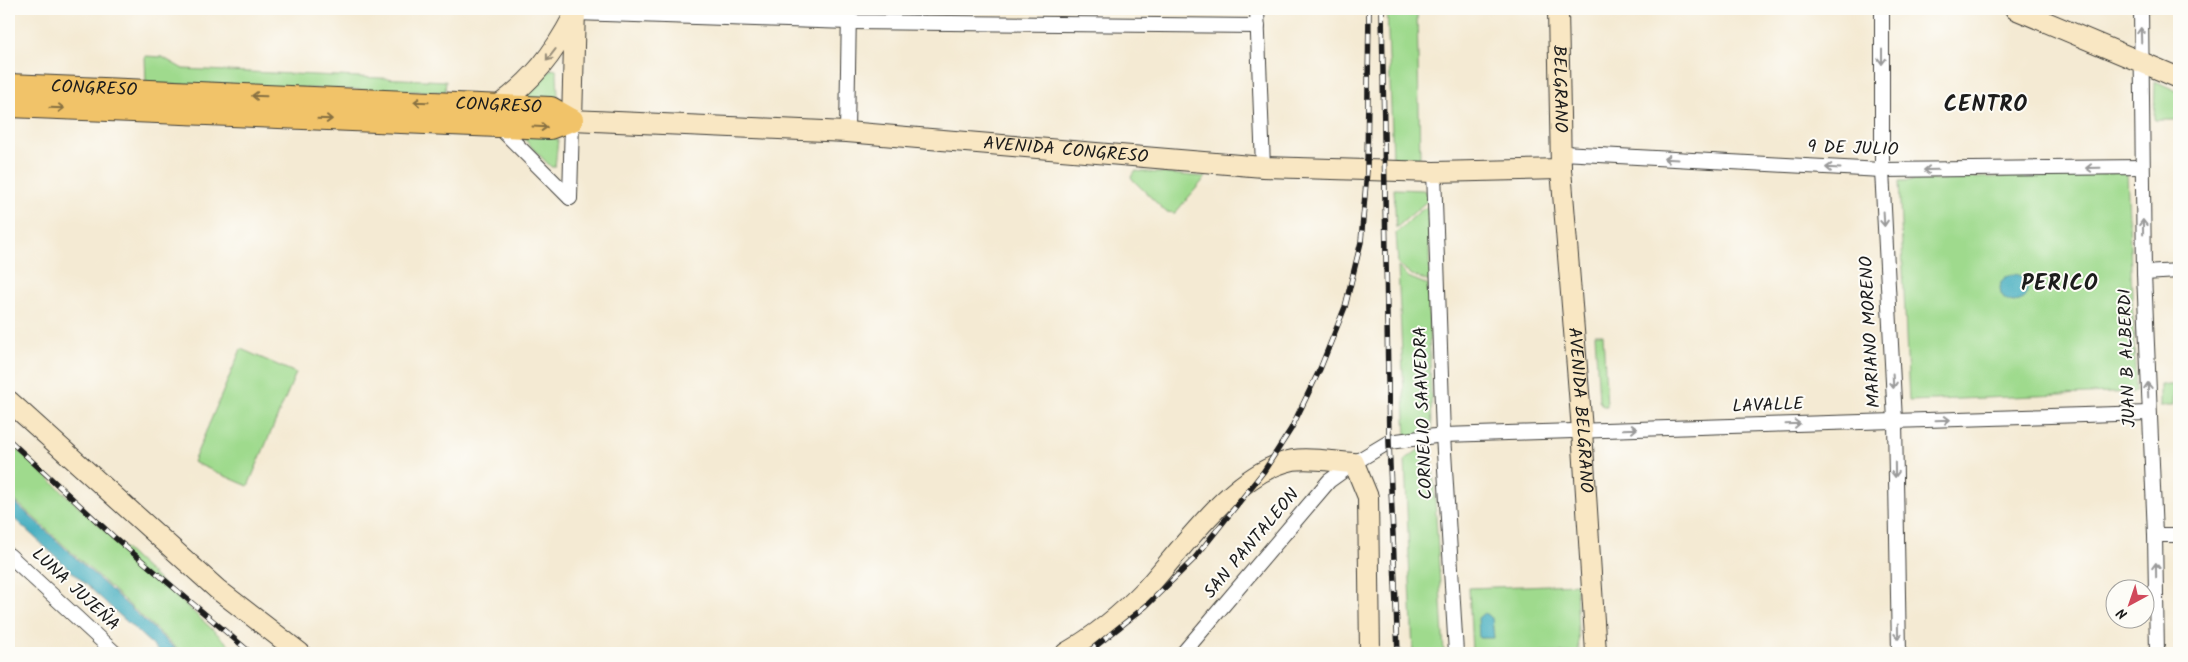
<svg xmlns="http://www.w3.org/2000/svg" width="2188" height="662" viewBox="0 0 2188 662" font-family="Kalam,sans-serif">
<rect width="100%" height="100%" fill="#fdfcf7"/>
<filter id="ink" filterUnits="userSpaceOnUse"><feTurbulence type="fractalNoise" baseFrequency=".02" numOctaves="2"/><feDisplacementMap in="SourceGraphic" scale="10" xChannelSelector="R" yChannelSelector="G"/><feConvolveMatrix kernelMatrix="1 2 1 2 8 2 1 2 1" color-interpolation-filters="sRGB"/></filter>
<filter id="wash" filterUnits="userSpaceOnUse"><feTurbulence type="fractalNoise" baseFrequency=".0096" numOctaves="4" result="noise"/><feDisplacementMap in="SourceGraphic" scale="20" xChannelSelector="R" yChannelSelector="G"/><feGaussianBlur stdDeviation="1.12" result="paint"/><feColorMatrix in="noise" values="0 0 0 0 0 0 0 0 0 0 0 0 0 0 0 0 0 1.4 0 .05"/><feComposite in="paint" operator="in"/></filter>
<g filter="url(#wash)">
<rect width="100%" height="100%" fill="#f4ead3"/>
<g fill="#9fda8d" stroke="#5e7b54">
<path d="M 1387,9 L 1417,9 L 1420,158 L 1393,158 Z"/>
<path d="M 145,56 L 162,57 L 183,69 L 446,81 L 445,92 L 146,84 Z"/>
<path d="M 551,69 L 556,70 L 557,73 L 558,96 L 555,101 L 521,100 Z"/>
<path d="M 2155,81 L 2179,92 L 2179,120 L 2154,120 Z"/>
<path d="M 521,136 L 554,136 L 558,140 L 555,167 L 551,167 Z"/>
<path d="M 1135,171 L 1206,177 L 1175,213 L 1166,212 L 1134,181 L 1131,177 Z"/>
<path d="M 2127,172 L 2136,392 L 1909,401 L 1899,181 Z"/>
<path d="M 1394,189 L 1423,190 L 1427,192 L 1428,200 L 1396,228 Z"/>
<path d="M 1428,207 L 1430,282 L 1412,275 L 1398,264 L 1396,233 L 1421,210 Z"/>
<path d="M 1398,267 L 1408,277 L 1428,285 L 1432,429 L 1414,442 L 1406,439 Z"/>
<path d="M 1595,334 L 1603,334 L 1607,406 L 1603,406 L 1599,401 Z"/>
<path d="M 241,349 L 296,373 L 248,486 L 193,462 Z"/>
<path d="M 2160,385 L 2174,385 L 2173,406 L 2160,406 Z"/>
<path d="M 9,442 L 238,653 L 182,653 L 9,495 Z"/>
<path d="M 1432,448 L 1444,653 L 1413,653 L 1405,460 L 1418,450 Z"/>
<path d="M 1576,584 L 1579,653 L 1472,653 L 1469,588 Z"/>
</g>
<g fill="#3facbe" stroke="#2e646d">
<circle cx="2014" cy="288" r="14"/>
<path d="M 9,497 L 180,653 L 161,653 L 9,514 Z"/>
<path d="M 1484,613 L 1492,618 L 1494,638 L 1479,638 L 1478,618 Z"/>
</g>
</g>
<g filter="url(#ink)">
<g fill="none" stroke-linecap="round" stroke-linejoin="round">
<g stroke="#3c3b37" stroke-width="16">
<g id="street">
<path d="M 1257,9 L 1263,167"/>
<path d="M 1882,9 L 1882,170 L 1895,421 L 1899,653"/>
<path d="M 2141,9 L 2144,273 L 2155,535 L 2157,653"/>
<path d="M 575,13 L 849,22 L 1258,26"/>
<path d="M 497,125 L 570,198"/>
<path d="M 847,132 L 849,9"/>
<path d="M 1562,153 L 1882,170 L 2142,167"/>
<path d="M 1434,172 L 1443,435 L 1456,653"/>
<path d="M 570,198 L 572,120"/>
<path d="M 2144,273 L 2179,271"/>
<path d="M 2155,535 L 2179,535"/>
<path d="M 9,555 L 115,653"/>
<path d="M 1183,653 L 1329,481 L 1354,463 L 1389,442 L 1443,435 L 2149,413"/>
</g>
</g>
<g stroke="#3c3b37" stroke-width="22">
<g id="secondary">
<path id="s1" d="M 575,9 L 572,120 L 847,132 L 1263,167 L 1434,172 L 1561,169"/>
<path id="s2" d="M 1558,9 L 1561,169 L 1582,430 L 1596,653"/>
<path d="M 2015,9 L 2179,78"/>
<path d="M 498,106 C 533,80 553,55 573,17"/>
<path d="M 9,401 L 217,589 L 300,653"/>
<path d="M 1066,653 C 1095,636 1123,613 1146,589 C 1184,547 1234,472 1293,460 C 1311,457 1335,462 1354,463 L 1368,497 L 1370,653"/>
</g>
</g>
<g stroke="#3c3b37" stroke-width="24">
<g id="primary">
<path id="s3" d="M 9,85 L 551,108 L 572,120"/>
<path d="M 9,106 L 550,128 L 572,120"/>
</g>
</g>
<use href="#street" stroke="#fff" stroke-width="14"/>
<use href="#secondary" stroke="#f9e7c3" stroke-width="20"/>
<use href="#primary" stroke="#f1c369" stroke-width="22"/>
<g stroke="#1c1c1c" stroke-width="5.5">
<g id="rail">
<path d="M 1382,9 L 1389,442 L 1398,653"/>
<path d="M 9,440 L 114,537 L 251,653"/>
<path d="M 1087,653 L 1146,606 L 1194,559 L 1264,471 L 1291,429 L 1320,369 L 1345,307 L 1361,242 L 1367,171 L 1369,9"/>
</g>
</g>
<use href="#rail" stroke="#fdfcf7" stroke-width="4" stroke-dasharray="11" stroke-linecap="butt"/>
</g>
<defs><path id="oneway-shaft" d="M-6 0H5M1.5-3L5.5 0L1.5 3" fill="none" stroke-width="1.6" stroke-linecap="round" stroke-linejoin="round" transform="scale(1.25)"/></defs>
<g stroke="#999">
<use href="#oneway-shaft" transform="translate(2141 35) rotate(-92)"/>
<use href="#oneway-shaft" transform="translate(1882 57) rotate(90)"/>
<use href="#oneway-shaft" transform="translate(1671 159) rotate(-177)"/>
<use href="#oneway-shaft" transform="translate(1833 168) rotate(-177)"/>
<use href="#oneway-shaft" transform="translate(2093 168) rotate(179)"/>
<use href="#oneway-shaft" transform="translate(1931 170) rotate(179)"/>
<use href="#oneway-shaft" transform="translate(1884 219) rotate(87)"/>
<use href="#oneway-shaft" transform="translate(2143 227) rotate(-91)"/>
<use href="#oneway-shaft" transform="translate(1893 381) rotate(87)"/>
<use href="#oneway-shaft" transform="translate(2148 390) rotate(-92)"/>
<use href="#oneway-shaft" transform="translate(1943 420) rotate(-2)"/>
<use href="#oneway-shaft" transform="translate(1793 424) rotate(-2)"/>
<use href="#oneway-shaft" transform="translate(1630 429) rotate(-2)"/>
<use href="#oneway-shaft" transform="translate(1895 470) rotate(89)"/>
<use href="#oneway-shaft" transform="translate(2156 570) rotate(-91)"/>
<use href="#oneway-shaft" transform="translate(1898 632) rotate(89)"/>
</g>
<use stroke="#968c78" href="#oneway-shaft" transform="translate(551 55) rotate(128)"/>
<g stroke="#867042">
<use href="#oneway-shaft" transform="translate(259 96) rotate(-178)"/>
<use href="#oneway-shaft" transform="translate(421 102) rotate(-178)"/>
<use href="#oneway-shaft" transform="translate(57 108) rotate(2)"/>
<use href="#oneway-shaft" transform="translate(325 119) rotate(2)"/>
<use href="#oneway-shaft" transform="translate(540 127) rotate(3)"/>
</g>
</g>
<g text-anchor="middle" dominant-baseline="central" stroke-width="4" stroke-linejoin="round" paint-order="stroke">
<g font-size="18" fill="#1c1c1c" stroke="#fdfcf7">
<text stroke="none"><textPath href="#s3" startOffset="85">CONGRESO</textPath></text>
<text stroke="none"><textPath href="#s2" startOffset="80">BELGRANO</textPath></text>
<text stroke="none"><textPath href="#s3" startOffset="490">CONGRESO</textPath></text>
<text transform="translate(1853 149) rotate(2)">9 DE JULIO</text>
<text stroke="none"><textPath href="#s1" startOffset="606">AVENIDA CONGRESO</textPath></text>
<text transform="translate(1871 332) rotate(-93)">MARIANO MORENO</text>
<text transform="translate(2128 358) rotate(-92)">JUAN B ALBERDI</text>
<text transform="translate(1768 406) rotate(-2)">LAVALLE</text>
<text stroke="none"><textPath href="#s2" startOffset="402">AVENIDA BELGRANO</textPath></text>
<text transform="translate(1424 413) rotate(-92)">CORNELIO SAAVEDRA</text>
<text transform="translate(1252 544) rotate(-50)">SAN PANTALEON</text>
<text transform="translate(75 590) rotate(43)">LUNA JUJEÑA</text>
</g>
<g font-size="22" font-weight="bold" letter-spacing="1" fill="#1c1c1c" stroke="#fdfcf7">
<text x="1986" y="105">CENTRO</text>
<text x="2060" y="284">PERICO</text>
</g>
</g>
<rect width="2188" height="662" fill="none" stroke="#fdfcf7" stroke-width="30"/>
<g transform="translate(2130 604) rotate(220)"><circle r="24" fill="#fdfcf7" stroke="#a3a29f"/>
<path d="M0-4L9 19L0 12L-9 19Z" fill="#d1495b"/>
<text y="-8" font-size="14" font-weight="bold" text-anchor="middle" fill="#1c1c1c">N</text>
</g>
</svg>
